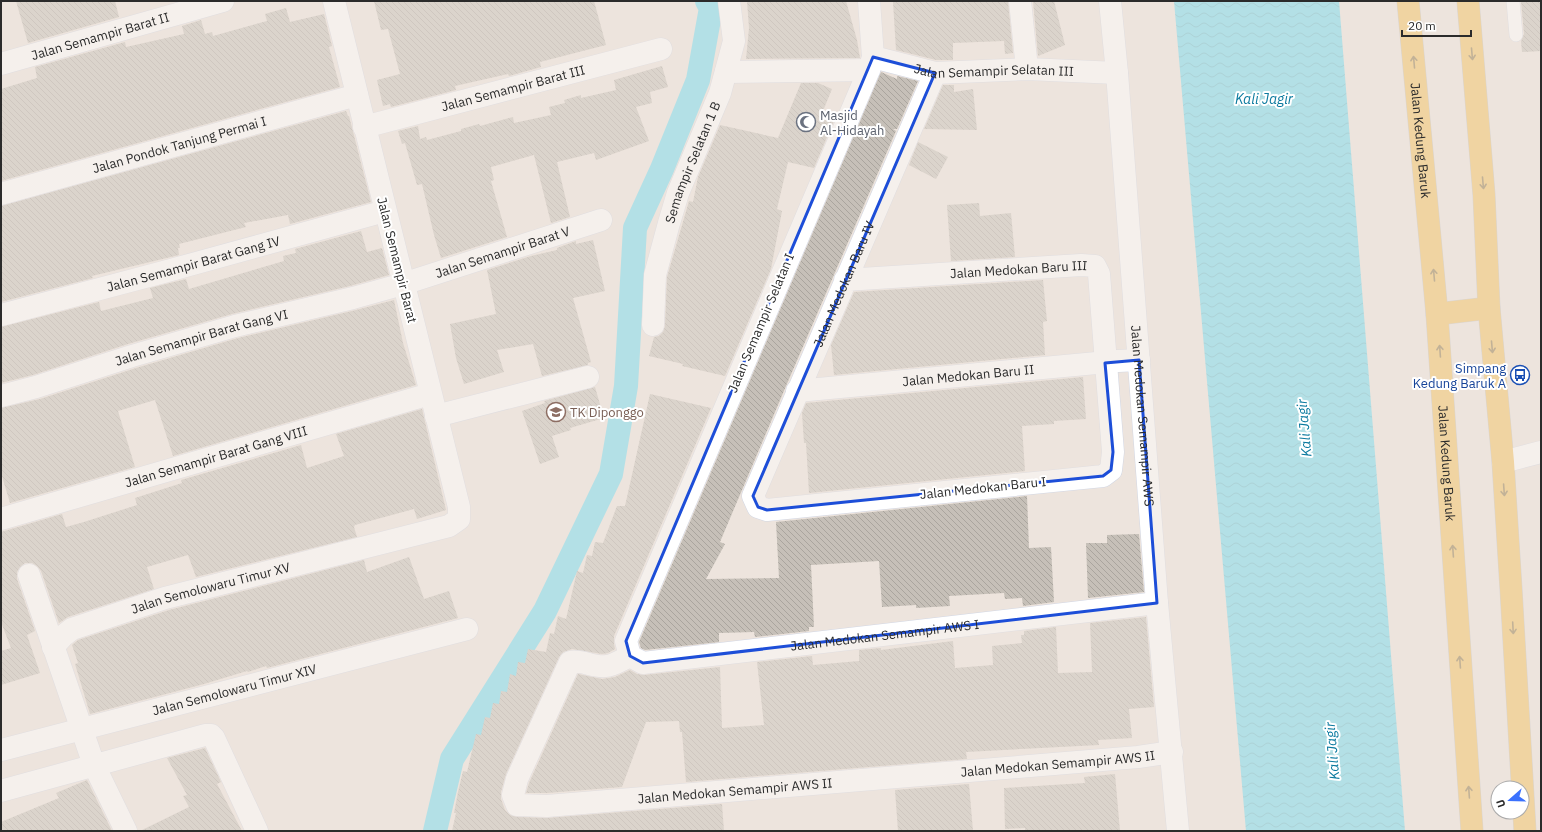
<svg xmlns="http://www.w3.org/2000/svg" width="1542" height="832" viewBox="0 0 1542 832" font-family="'IBM Plex Sans',sans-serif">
<defs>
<pattern id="water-waves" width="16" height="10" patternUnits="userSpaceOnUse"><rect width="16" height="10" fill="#6edbf1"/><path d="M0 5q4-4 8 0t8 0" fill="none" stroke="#5fbccf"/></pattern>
<pattern id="building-back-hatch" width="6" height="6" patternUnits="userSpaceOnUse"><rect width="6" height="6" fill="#c6c0b8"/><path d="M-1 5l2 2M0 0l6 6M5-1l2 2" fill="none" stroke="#aaa59e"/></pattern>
</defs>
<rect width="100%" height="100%" fill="#ede4dd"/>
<path fill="url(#water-waves)" d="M 1174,1 L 1339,1 L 1405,831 L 1246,831 Z"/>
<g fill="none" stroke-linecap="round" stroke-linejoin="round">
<path stroke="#6edbf1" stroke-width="24" d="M 435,831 L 452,759 L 545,611 L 611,474 L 626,386 L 635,228 L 662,169 L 698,80 L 711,8 L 707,1"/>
</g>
<g fill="url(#building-back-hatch)">
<path d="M 16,1 L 115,1 L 119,17 L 28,43 Z"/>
<path d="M 374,1 L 594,1 L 606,45 L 540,62 L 541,67 L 509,76 L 508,74 L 455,86 L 456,90 L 391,107 L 390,104 L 383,106 L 377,80 L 400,74 L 388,29 L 381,30 Z"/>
<path d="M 747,1 L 846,1 L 857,40 L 860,58 L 746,59 L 749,28 Z"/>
<path d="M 907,1 L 1008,1 L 1013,53 L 1005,54 L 1004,41 L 953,43 L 953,60 L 936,60 L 896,50 L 893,2 Z"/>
<path d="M 1033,1 L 1054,1 L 1065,45 L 1038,56 Z"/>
<path d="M 1521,1 L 1541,1 L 1541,51 L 1522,52 L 1521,41 L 1524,34 Z"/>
<path d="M 286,8 L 290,22 L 324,14 L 332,46 L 329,47 L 340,87 L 1,181 L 1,89 L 37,78 L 35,67 L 125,42 L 126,47 L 184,34 L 182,26 L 201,20 L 205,34 L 212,32 L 213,36 L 267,21 L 265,14 Z"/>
<path d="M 662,66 L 668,87 L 650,92 L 652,103 L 636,107 L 649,141 L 596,160 L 594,153 L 557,162 L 570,217 L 551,223 L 534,155 L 491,167 L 494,180 L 491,181 L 507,237 L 441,258 L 434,235 L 422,184 L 417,185 L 405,143 L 402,144 L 398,131 L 418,126 L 420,139 L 426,137 L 427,140 L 461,131 L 461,129 L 479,124 L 480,126 L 513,117 L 514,123 L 551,115 L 549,107 L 565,103 L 564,100 L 581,95 L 581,98 L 616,90 L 614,80 Z"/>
<path d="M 881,72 L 897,79 L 897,76 L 918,81 L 897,129 L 893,129 L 896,131 L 786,386 L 720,542 L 725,544 L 706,579 L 779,578 L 776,522 L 1027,496 L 1029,548 L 1051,547 L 1054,602 L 1023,606 L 1022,598 L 1005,599 L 1004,593 L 949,596 L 950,606 L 916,608 L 916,605 L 882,607 L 879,561 L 811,565 L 814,627 L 809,627 L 809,631 L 755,637 L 754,632 L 719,633 L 719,642 L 645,650 L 641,648 L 639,642 Z"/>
<path d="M 801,83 L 818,83 L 832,89 L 823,111 L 836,116 L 814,168 L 788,162 L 777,209 L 782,211 L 771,269 L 725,376 L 682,366 L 683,364 L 649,356 L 654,337 L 659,336 L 663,332 L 665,326 L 667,277 L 689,201 L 693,202 L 698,177 L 720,125 L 778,138 Z"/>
<path d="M 943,85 L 954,85 L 954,92 L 973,89 L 977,130 L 924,129 Z"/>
<path d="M 346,111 L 348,116 L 349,116 L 371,202 L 290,224 L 288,215 L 244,223 L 246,227 L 179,244 L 180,248 L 178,248 L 179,255 L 92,276 L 93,278 L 1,302 L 1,206 Z"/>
<path d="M 918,142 L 948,157 L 936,179 L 909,165 Z"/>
<path d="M 979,203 L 980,216 L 1011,213 L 1015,257 L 951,261 L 947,205 Z"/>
<path d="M 361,231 L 367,252 L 382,248 L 389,275 L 350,286 L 232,314 L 128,344 L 33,375 L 1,383 L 1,327 L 99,302 L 101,311 L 153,298 L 150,288 L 186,279 L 189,289 L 284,261 L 283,256 L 296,253 L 295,249 Z"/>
<path d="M 593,240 L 605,291 L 573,298 L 591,362 L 588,363 L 588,365 L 542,376 L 533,344 L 497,350 L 504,372 L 464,384 L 456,358 L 450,324 L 496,314 L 487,270 L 531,256 L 557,250 L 557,248 L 576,241 L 576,244 Z"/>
<path d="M 1043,280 L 1047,321 L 1043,322 L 1045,355 L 834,375 L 831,345 L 854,292 Z"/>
<path d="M 394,300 L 403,343 L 416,385 L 173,456 L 155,400 L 118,411 L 135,467 L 10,503 L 1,473 L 1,408 L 40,399 L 136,368 L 238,338 L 356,310 Z"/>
<path d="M 1083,377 L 1086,419 L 1054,421 L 1054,424 L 1022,426 L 1025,471 L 809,493 L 806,443 L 804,443 L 802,413 L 806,403 Z"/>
<path d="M 595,387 L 604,418 L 570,428 L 571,430 L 552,436 L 559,457 L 540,464 L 522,411 L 545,403 L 544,401 Z"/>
<path d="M 650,394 L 711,408 L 614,636 L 614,644 L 615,649 L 608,653 L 602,654 L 572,649 L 563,652 L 559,657 L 506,774 L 501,792 L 501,799 L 505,810 L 510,815 L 517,817 L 547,818 L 722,804 L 724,831 L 452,831 L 456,813 L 454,813 L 458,792 L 463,771 L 467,772 L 476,734 L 481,735 L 485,717 L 490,718 L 493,703 L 499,704 L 501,691 L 507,692 L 510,674 L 516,676 L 518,662 L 525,663 L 528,649 L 546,652 L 550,633 L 554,634 L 558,616 L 566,619 L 577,571 L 583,573 L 587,555 L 592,556 L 595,542 L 603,543 L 617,506 L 625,506 Z"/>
<path d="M 422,409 L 446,510 L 417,519 L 414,509 L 355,525 L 354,527 L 357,537 L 196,577 L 188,555 L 147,567 L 154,589 L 68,617 L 59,623 L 41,571 L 37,566 L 32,563 L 25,563 L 20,567 L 17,572 L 17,579 L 35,631 L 27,635 L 40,673 L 1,685 L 1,651 L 11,648 L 1,622 L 1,532 L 62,514 L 66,527 L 84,522 L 137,505 L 135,498 L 182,483 L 181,480 L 301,445 L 307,468 L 344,456 L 336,434 Z"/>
<path d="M 1139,534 L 1144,592 L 1088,598 L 1086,543 L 1107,543 L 1107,535 Z"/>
<path d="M 409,557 L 424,599 L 449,591 L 458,618 L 267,668 L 266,666 L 248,672 L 247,671 L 204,684 L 90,714 L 75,664 L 78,663 L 72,645 L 78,640 L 169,610 L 364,560 L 367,572 Z"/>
<path d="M 1146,617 L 1154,707 L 1129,709 L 1132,738 L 1098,740 L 1099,745 L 966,752 L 967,759 L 686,782 L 682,732 L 680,732 L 679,721 L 646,722 L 622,787 L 547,793 L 526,793 L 529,783 L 578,674 L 602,679 L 615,677 L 630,670 L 637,674 L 644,675 L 720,667 L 722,728 L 764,725 L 757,662 L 812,656 L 813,665 L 859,661 L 859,650 L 881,648 L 881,650 L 953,641 L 955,668 L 993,665 L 992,646 L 1022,643 L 1021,635 L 1024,635 L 1024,631 L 1056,627 L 1058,673 L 1092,672 L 1090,623 Z"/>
<path d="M 205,748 L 221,782 L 217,784 L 242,831 L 140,831 L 189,807 L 183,796 L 187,795 L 167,758 Z"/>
<path d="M 1115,774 L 1120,831 L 1025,831 L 1025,828 L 1005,829 L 1004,788 L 1085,783 L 1084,777 Z"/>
<path d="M 87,780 L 112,831 L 1,831 L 1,822 L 59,798 L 56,793 Z"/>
<path d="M 969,784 L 973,831 L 898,831 L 895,790 Z"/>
</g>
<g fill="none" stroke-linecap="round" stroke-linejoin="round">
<g stroke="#d2d7e4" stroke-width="14">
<path id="lane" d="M 1513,1 L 1516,35"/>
</g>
<g stroke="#d2d7e4" stroke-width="23">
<g id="street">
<path id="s1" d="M 869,1 L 873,57 L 869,70 L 626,641 L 630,656 L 643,663 L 1157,603"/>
<path d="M 1020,1 L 1027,69"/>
<path id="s2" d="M 873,57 L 935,73 L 1027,69 L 1117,73"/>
<path id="s3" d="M 1,64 L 223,1"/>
<path d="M 726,72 L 869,70"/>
<path id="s4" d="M 364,127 L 661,49"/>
<path id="s5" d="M 1,194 L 357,95"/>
<path id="s6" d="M 845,280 L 1081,265 L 1095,266 L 1099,274 L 1113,452 L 1111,470 L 1103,476 L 767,510 L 758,507 L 753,496 C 813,354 874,213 935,73"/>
<path id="s7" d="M 1,315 L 160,273 L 385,211"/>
<path id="s8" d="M 653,325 L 655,275 L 669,223 L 678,193 L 720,93 L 734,41 L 729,1"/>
<path id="s9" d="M 797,391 L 1118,361 L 1139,360"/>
<path id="s10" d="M 1,396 L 36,387 L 132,356 L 235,326 L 353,298 L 403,284 L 601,220"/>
<path d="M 436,416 L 588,377"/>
<path d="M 1503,462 L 1541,452"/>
<path id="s11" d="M 1,519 L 430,394"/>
<path d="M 29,575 L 94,765 L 126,831"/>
<path id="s12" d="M 53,647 L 63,636 L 72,629 L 165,598 L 449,526 L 459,519 L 459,507 L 334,1"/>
<path id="s13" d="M 630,656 C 623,659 613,666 606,666 C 594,668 581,659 570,662 L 517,779 L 513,795 L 517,805 L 547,806 L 1138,757 L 1172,752"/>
<path id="s14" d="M 1,750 L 467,629"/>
<path d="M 1,791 L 205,735 L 211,735 L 214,738 L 257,831"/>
</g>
</g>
<g stroke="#d2d7e4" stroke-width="23">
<g id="secondary">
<path id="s15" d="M 1110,1 L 1117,73 L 1157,603 L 1178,831"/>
</g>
</g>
<g stroke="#c4c4c4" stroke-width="23">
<g id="primary">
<path id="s16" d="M 1408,1 L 1437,314 L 1472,831"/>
<path d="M 1468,1 L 1484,195 L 1489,308 L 1503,462 L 1511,589 L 1525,831"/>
<path d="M 1437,314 L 1489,308"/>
</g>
</g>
<use href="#lane" stroke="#fff" stroke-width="13"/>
<use href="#street" stroke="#fff" stroke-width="22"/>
<use href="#secondary" stroke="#fff" stroke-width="22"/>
<use href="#primary" stroke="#f3c15c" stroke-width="22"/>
</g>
<defs><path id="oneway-shaft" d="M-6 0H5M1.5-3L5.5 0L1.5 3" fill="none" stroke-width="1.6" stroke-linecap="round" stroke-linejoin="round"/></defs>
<g stroke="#8f7644">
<use href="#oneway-shaft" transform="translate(1472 54) rotate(85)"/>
<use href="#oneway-shaft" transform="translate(1414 62) rotate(-95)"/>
<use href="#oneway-shaft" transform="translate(1483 183) rotate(85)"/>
<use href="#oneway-shaft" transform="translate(1434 275) rotate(-95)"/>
<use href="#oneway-shaft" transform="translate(1492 347) rotate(85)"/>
<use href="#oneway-shaft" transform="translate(1440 351) rotate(-94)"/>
<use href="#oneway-shaft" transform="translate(1504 490) rotate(86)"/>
<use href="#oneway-shaft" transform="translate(1453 551) rotate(-94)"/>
<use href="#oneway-shaft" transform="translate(1513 628) rotate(87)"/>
<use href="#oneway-shaft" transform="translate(1460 662) rotate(-94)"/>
<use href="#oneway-shaft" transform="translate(1469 792) rotate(-94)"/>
</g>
<path d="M0 0H1542V832H0ZM 873,57 L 935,73 L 753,496 L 758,507 L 767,510 L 1103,476 L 1111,470 L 1113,452 L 1105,363 L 1139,360 L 1157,603 L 643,663 L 630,656 L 626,641 Z" fill="#ede4dd" fill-opacity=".55" fill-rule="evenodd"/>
<path fill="none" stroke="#1d4ed8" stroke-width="3" stroke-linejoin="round" d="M 873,57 L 935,73 L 753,496 L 758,507 L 767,510 L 1103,476 L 1111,470 L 1113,452 L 1105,363 L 1139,360 L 1157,603 L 643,663 L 630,656 L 626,641 Z"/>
<defs>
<g id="mosque-ring" transform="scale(1)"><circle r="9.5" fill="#fff" stroke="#6b7280" stroke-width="1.5"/><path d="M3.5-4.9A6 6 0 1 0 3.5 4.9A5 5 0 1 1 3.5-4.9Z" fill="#6b7280"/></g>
<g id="bus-ring" transform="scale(1)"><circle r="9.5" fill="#fff" stroke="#1a4fb4" stroke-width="1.5"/><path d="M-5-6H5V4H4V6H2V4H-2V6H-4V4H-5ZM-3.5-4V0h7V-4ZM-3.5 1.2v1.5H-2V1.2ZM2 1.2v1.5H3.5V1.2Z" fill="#1a4fb4"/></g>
<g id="school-ring" transform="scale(1)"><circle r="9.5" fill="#fff" stroke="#8d6e63" stroke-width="1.5"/><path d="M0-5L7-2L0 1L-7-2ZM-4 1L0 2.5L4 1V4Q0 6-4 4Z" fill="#8d6e63"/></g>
</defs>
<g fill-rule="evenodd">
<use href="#mosque-ring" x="806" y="122"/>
<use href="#bus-ring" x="1520" y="375"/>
<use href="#school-ring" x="556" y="412"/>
</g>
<g text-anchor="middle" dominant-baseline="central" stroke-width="4" stroke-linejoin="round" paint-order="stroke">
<g font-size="13" fill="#2b2b2b" stroke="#fff">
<text stroke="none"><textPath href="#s3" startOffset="103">Jalan Semampir Barat II</textPath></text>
<text stroke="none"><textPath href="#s2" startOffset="123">Jalan Semampir Selatan III</textPath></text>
<text stroke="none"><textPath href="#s4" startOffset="154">Jalan Semampir Barat III</textPath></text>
<text stroke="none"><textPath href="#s16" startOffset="140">Jalan Kedung Baruk</textPath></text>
<text stroke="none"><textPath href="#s5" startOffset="185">Jalan Pondok Tanjung Permai I</textPath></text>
<text stroke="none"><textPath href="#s8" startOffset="169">Semampir Selatan 1 B</textPath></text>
<text stroke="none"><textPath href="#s10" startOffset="522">Jalan Semampir Barat V</textPath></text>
<text transform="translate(397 260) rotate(76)">Jalan Semampir Barat</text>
<text stroke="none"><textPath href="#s7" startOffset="199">Jalan Semampir Barat Gang IV</textPath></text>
<text stroke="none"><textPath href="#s6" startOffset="174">Jalan Medokan Baru III</textPath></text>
<text stroke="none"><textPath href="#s6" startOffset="1056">Jalan Medokan Baru IV</textPath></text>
<text transform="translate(761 323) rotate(-67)">Jalan Semampir Selatan I</text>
<text stroke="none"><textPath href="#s10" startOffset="209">Jalan Semampir Barat Gang VI</textPath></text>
<text stroke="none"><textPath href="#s9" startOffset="172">Jalan Medokan Baru II</textPath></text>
<text stroke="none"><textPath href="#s15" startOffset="416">Jalan Medokan Semampir AWS</textPath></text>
<text stroke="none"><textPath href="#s11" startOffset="224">Jalan Semampir Barat Gang VIII</textPath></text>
<text stroke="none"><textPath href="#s16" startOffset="464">Jalan Kedung Baruk</textPath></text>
<text transform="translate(983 488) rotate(-6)">Jalan Medokan Baru I</text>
<text stroke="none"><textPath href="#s12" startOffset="171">Jalan Semolowaru Timur XV</textPath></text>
<text stroke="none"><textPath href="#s1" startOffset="964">Jalan Medokan Semampir AWS I</textPath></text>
<text stroke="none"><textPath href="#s14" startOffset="241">Jalan Semolowaru Timur XIV</textPath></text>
<text stroke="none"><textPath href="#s13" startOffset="761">Jalan Medokan Semampir AWS II</textPath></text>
<text stroke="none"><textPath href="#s13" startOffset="437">Jalan Medokan Semampir AWS II</textPath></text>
</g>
<g font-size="13" fill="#5b616d" stroke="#fff" text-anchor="start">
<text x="820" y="115">Masjid<tspan x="820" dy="15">Al-Hidayah</tspan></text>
</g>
<g font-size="13" fill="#164399" stroke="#fff" text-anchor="end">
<text x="1506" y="368">Simpang<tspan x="1506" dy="15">Kedung Baruk A</tspan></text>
</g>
<g font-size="13" fill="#785e54" stroke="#fff" text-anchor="start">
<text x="570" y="412">TK Diponggo</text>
</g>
<g font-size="14" font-style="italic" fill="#0b7a9f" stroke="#fff">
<text x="1264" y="99">Kali Jagir</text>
<text transform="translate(1304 428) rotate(-95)">Kali Jagir</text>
<text transform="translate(1332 751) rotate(-95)">Kali Jagir</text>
</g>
</g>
<rect width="1542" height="832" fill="none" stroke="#2b2b2b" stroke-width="4"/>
<g transform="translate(1510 800) rotate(250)"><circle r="19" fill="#ffffff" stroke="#aaaaaa"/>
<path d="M0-3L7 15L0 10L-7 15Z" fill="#3a71fd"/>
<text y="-6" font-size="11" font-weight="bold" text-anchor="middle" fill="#2b2b2b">U</text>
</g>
<path d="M1402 30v6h69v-6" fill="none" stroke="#2b2b2b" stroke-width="2"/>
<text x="1408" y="30" font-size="12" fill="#2b2b2b" stroke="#ffffff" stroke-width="3" paint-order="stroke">20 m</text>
</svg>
